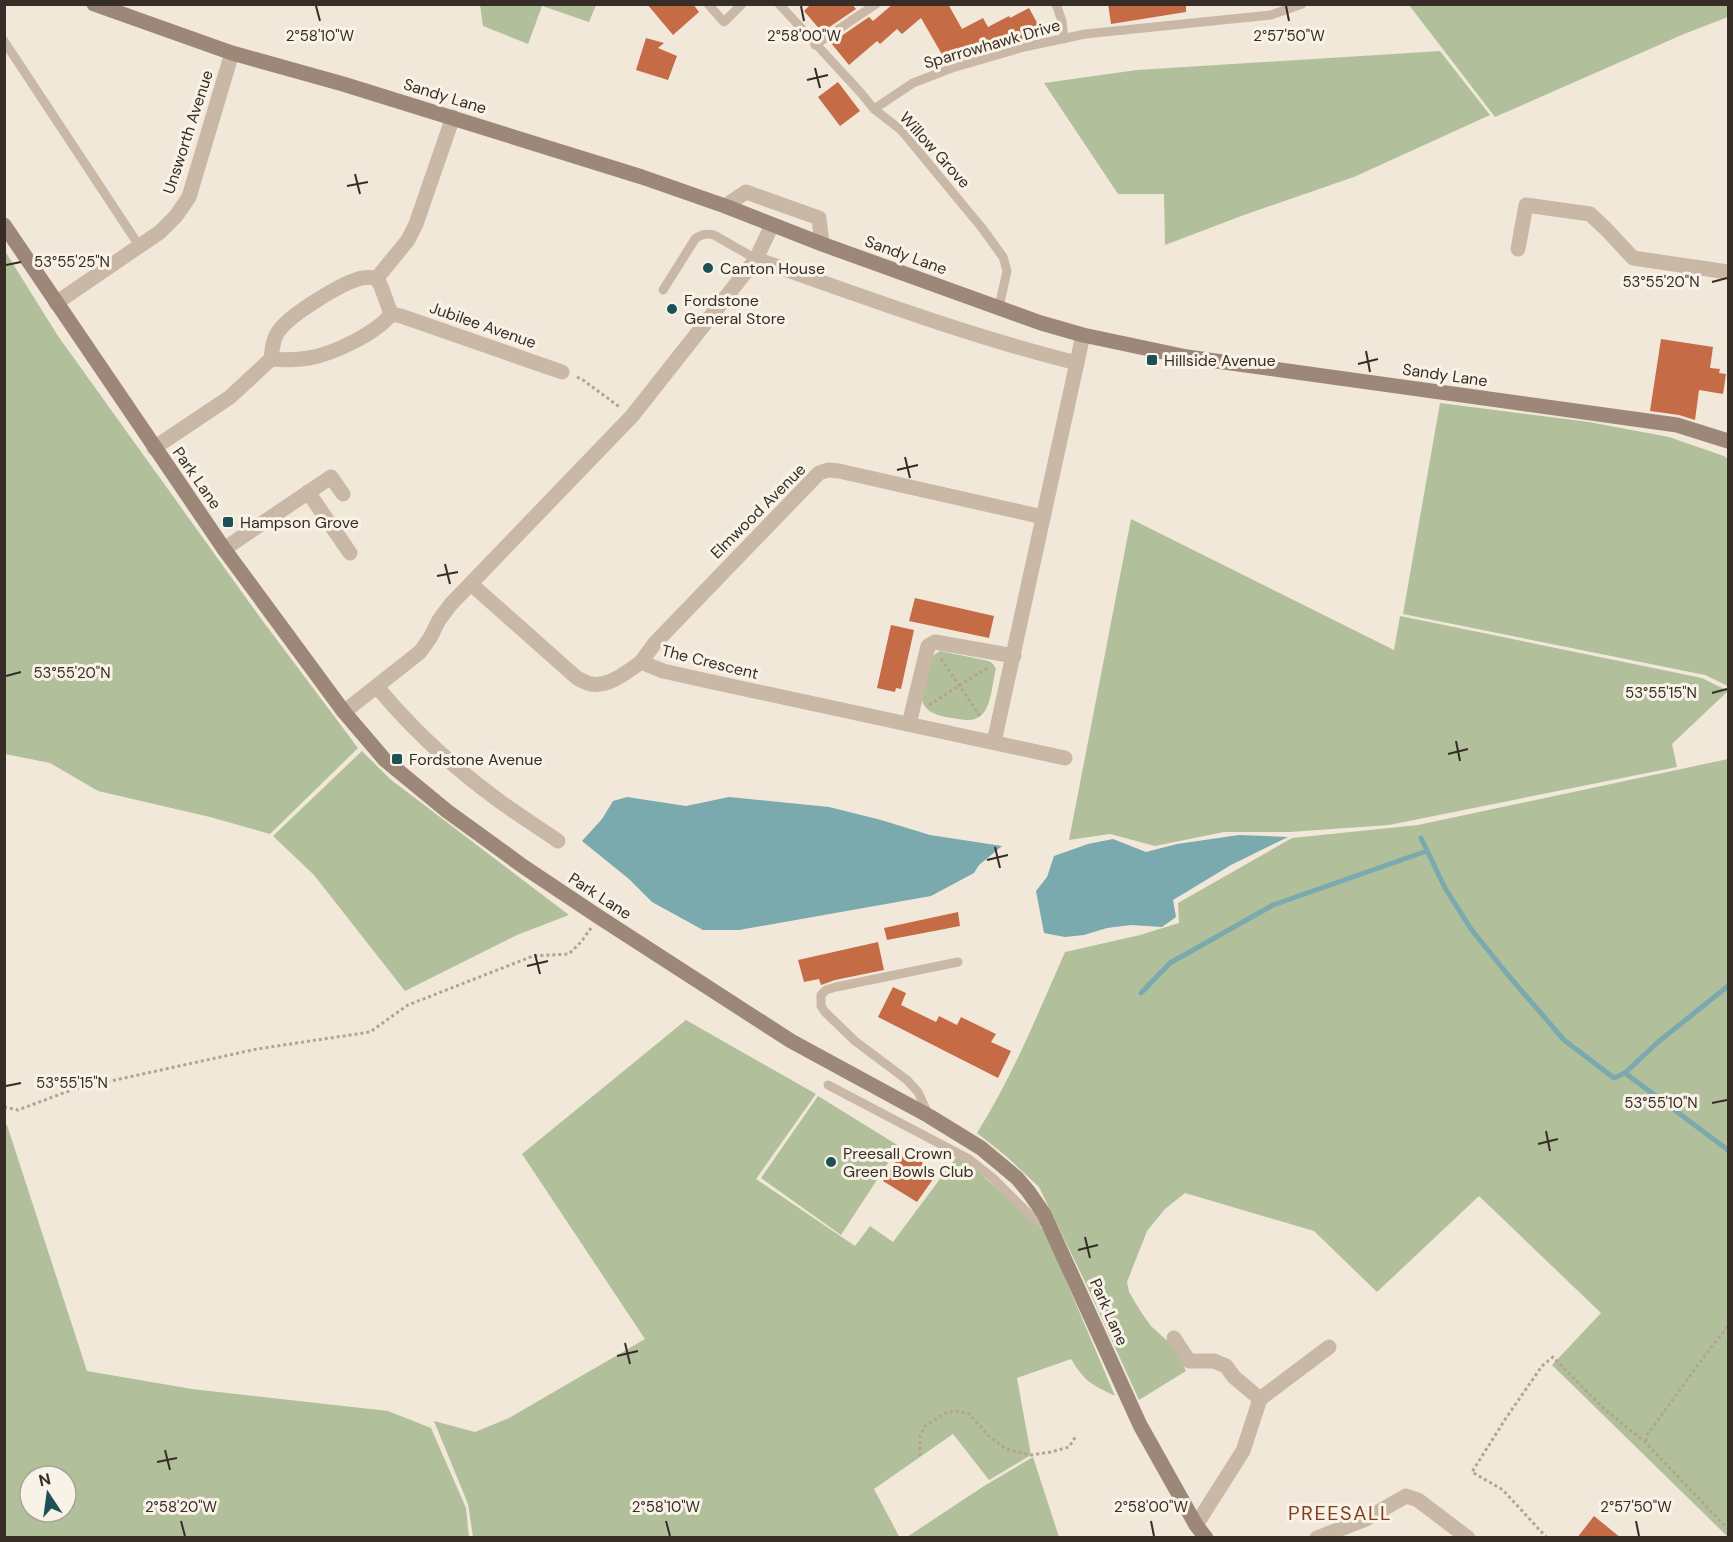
<svg xmlns="http://www.w3.org/2000/svg" width="1733" height="1542" viewBox="0 0 1733 1542" font-family="'DM Sans',sans-serif">
<rect width="100%" height="100%" fill="#f1e8da"/>
<g fill="#b1c09b" fill-rule="evenodd">
<path d="M 1728,4 L 1728,17 L 1684,34 L 1495,117 L 1409,5 Z"/>
<path d="M 480,5 L 480,4 L 596,5 L 589,22 L 542,6 L 528,44 L 483,26 Z"/>
<path d="M 1440,51 L 1490,115 L 1354,177 L 1244,215 L 1165,245 L 1164,194 L 1118,194 L 1044,83 L 1137,70 Z"/>
<path d="M 5,251 L 58,336 L 259,616 L 358,748 L 270,834 L 210,817 L 98,791 L 50,763 L 5,754 Z"/>
<path d="M 1440,403 L 1589,422 L 1669,437 L 1724,456 L 1728,459 L 1728,686 L 1705,675 L 1403,614 Z"/>
<path d="M 1131,519 L 1394,650 L 1400,616 L 1702,678 L 1728,691 L 1672,744 L 1677,767 L 1389,825 L 1290,832 L 1224,832 L 1155,846 L 1110,834 L 1069,840 Z"/>
<path d="M 940,651 L 989,661 L 993,664 L 996,669 C 990,689 993,722 965,720 C 950,717 923,717 922,698 L 932,659 L 934,655 Z"/>
<path d="M 362,751 L 390,779 L 569,915 L 517,935 L 405,991 L 314,875 L 273,836 Z"/>
<path d="M 1728,759 L 1728,1537 L 1552,1365 L 1601,1313 L 1479,1196 L 1377,1292 L 1314,1231 L 1185,1193 L 1165,1209 L 1147,1231 L 1127,1282 L 1129,1292 L 1141,1312 L 1151,1326 L 1176,1349 L 1186,1371 L 1139,1400 L 1087,1286 L 1039,1187 L 1006,1156 L 977,1133 C 1013,1076 1038,1013 1065,952 L 1140,935 L 1179,923 L 1178,903 L 1292,838 L 1418,825 Z"/>
<path d="M 686,1020 L 816,1094 L 756,1179 L 855,1246 L 870,1226 L 893,1242 L 957,1156 L 981,1174 L 1045,1231 L 1115,1396 C 1091,1384 1085,1382 1071,1359 L 1017,1378 L 1031,1455 L 989,1480 L 953,1434 L 874,1489 L 900,1538 L 473,1537 L 468,1504 L 434,1421 L 475,1432 L 509,1418 L 645,1339 L 522,1154 Z"/>
<path d="M 818,1096 L 899,1146 L 841,1235 L 761,1178 Z"/>
<path d="M 7,1125 L 87,1371 L 192,1389 L 388,1411 L 431,1428 L 466,1508 L 469,1537 L 5,1537 L 4,1126 ZM 30,1476 L 66,1476 L 66,1512 L 30,1512 Z"/>
<path d="M 1033,1457 L 1059,1537 L 907,1537 L 984,1486 Z"/>
</g>
<g fill="#7aa9ae">
<path d="M 627,797 L 686,806 L 729,797 L 829,807 L 881,820 L 930,835 L 1002,846 L 979,865 L 974,873 L 931,896 L 739,930 L 703,930 L 652,902 L 629,879 L 582,841 L 602,819 L 613,801 Z"/>
<path d="M 1239,835 L 1288,837 L 1231,865 L 1173,900 L 1176,917 L 1162,927 L 1131,925 L 1107,928 L 1084,935 L 1065,937 L 1044,933 L 1036,891 L 1047,877 L 1054,856 L 1088,844 L 1113,839 L 1146,852 L 1177,844 Z"/>
</g>
<g fill="none" stroke-linecap="round" stroke-linejoin="round">
<g stroke="#7aa9ae" stroke-width="5">
<path d="M 1421,838 L 1445,888 L 1471,929 L 1508,975 L 1564,1040 L 1614,1078 L 1625,1073 L 1728,1150"/>
<path d="M 1141,993 L 1170,963 L 1273,905 L 1427,851"/>
<path d="M 1625,1073 L 1658,1042 L 1728,986"/>
</g>
</g>
<g fill="#c56b45">
<path d="M 647,4 L 693,4 L 699,12 L 673,35 Z"/>
<path d="M 811,4 L 852,4 L 856,9 L 822,32 L 804,11 Z"/>
<path d="M 893,4 L 948,4 L 962,29 L 983,18 L 988,27 L 1009,16 L 1010,18 L 1029,8 L 1041,30 L 1022,41 L 1014,43 L 1009,35 L 989,47 L 986,41 L 965,53 L 962,47 L 944,58 L 921,18 L 902,34 L 897,29 L 880,44 L 877,41 L 849,65 L 831,43 L 869,17 L 873,21 Z"/>
<path d="M 1108,4 L 1186,4 L 1186,12 L 1111,24 Z"/>
<path d="M 646,38 L 664,43 L 658,48 L 677,56 L 668,80 L 636,70 Z"/>
<path d="M 838,82 L 860,111 L 840,126 L 818,97 Z"/>
<path d="M 1661,339 L 1713,347 L 1710,368 L 1720,369 L 1719,373 L 1726,374 L 1723,394 L 1699,390 L 1695,420 L 1679,415 L 1650,411 Z"/>
<path d="M 915,598 L 994,616 L 989,638 L 909,621 Z"/>
<path d="M 891,625 L 914,630 L 901,689 L 896,688 L 895,692 L 877,688 Z"/>
<path d="M 958,912 L 960,926 L 887,940 L 884,928 Z"/>
<path d="M 878,942 L 884,970 L 835,980 L 821,985 L 819,979 L 804,982 L 798,960 Z"/>
<path d="M 893,987 L 906,993 L 901,1005 L 936,1022 L 939,1016 L 957,1025 L 961,1017 L 996,1034 L 991,1042 L 1011,1051 L 998,1078 L 878,1017 Z"/>
<path d="M 903,1151 L 938,1172 L 917,1202 L 883,1181 Z"/>
<path d="M 1594,1516 L 1621,1538 L 1577,1538 Z"/>
</g>
<g fill="none" stroke-linecap="round" stroke-linejoin="round">
<g stroke="#b5a291" stroke-width="3" stroke-dasharray="3 3" stroke-linecap="butt">
<path d="M 577,377 L 583,380 L 621,408"/>
<path d="M 941,659 L 980,716"/>
<path d="M 929,705 L 987,668"/>
<path d="M 4,1107 L 18,1110 L 74,1089 L 257,1049 L 370,1032 L 408,1005 L 533,956 L 569,954 L 581,942 L 591,928"/>
<path d="M 1646,1441 L 1647,1435 L 1700,1362 L 1728,1326"/>
<path d="M 920,1456 L 920,1436 L 925,1426 L 947,1412 L 956,1411 L 968,1413 L 989,1436 L 1006,1449 L 1031,1455 L 1051,1452 L 1069,1447 L 1076,1436"/>
<path d="M 1547,1538 L 1503,1490 L 1472,1472 L 1506,1418 L 1542,1366 L 1553,1357 L 1603,1408 L 1645,1442 L 1728,1529"/>
</g>
<g stroke="#c9b8a6" stroke-width="9">
<path d="M 708,4 L 724,22 L 742,4"/>
<path d="M 779,4 L 861,93 L 874,109 L 901,130 L 982,228 L 1003,257 L 1007,271 L 999,307"/>
<path d="M 1056,4 L 1062,21 L 1064,39"/>
<path d="M 4,41 L 140,247"/>
<path d="M 815,45 L 876,4"/>
<path d="M 874,109 L 913,83 L 952,68 L 1024,47 L 1085,34 L 1271,15 L 1302,4"/>
<path d="M 663,290 L 695,239 C 701,234 706,233 714,235 L 756,259"/>
<path d="M 828,1085 L 969,1159 L 993,1178 L 1032,1217 L 1047,1225"/>
<path d="M 928,1114 L 918,1092 L 907,1080 L 855,1041 L 825,1012 L 821,1006 L 821,995 L 826,990 L 836,987 L 958,962"/>
</g>
<g stroke="#c9b8a6" stroke-width="15">
<path d="M 725,206 L 746,192 L 819,218 L 822,244"/>
<path d="M 1518,249 L 1526,205 L 1590,214 L 1606,229 L 1633,258 L 1728,272"/>
<path d="M 756,259 C 862,296 968,336 1077,363"/>
<path d="M 56,303 L 160,232 L 176,216 L 189,197 L 232,53"/>
<path d="M 391,314 L 401,316 L 562,372"/>
<path d="M 271,359 C 284,360 297,360 309,358 C 333,354 377,333 391,314 L 382,289 L 377,278"/>
<path d="M 154,448 L 230,397 L 271,359 C 272,350 273,339 278,332 C 289,315 343,282 362,278 C 367,277 372,278 377,278 L 408,240 L 416,224 L 453,117"/>
<path d="M 308,492 L 350,553"/>
<path d="M 224,549 L 331,477 L 343,494"/>
<path d="M 471,584 L 577,678 C 581,680 586,683 591,684 C 609,687 627,672 641,662 L 663,671 L 708,681 L 1065,758"/>
<path d="M 641,662 L 655,643 L 819,473 L 828,470 L 839,471 L 1043,517"/>
<path d="M 377,687 C 412,729 453,767 498,800 C 517,814 538,827 558,841"/>
<path d="M 344,712 L 420,652 L 430,638 L 439,620 L 451,604 L 632,416 L 756,259 L 772,225"/>
<path d="M 909,724 L 928,646 L 935,642 L 1014,656"/>
<path d="M 994,742 L 1083,335"/>
<path d="M 1174,1338 L 1189,1361 L 1214,1361 L 1226,1366 L 1234,1377 L 1260,1399"/>
<path d="M 1196,1525 L 1243,1451 L 1260,1399 L 1329,1347"/>
<path d="M 1317,1538 L 1366,1519 L 1406,1496 L 1418,1500 L 1468,1538"/>
</g>
<g stroke="#9d8778" stroke-width="15">
<path d="M 94,4 L 232,53 L 343,84 L 642,177 L 725,206 L 822,244 L 1041,323 L 1083,335 L 1187,357 L 1677,425 L 1728,441"/>
<path d="M 4,225 L 224,549 L 344,712 L 385,760 L 447,811 L 524,867 L 599,917 L 791,1041 L 929,1116 L 981,1148 L 1017,1178 L 1028,1191 L 1044,1214 L 1140,1425 L 1196,1525 L 1206,1538"/>
</g>
</g>
<path fill="none" stroke="#362d27" stroke-width="2" d="M 316,6 L 320,21M 801,6 L 804,21M 1286,6 L 1289,21M 815,68 L 820,88M 807,80 L 828,75M 355,174 L 360,194M 347,186 L 368,182M 6,265 L 21,262M 1712,282 L 1727,278M 1366,351 L 1370,372M 1358,364 L 1378,359M 905,457 L 910,478M 897,470 L 918,465M 445,564 L 450,584M 437,576 L 458,572M 6,676 L 21,672M 1712,693 L 1727,689M 1456,741 L 1460,761M 1448,754 L 1468,749M 995,847 L 1000,868M 987,860 L 1008,855M 535,954 L 540,974M 527,966 L 548,961M 6,1086 L 21,1083M 1712,1103 L 1727,1100M 1546,1131 L 1550,1151M 1538,1144 L 1558,1139M 1085,1237 L 1090,1258M 1078,1250 L 1098,1245M 625,1343 L 630,1364M 617,1356 L 638,1351M 165,1450 L 170,1470M 157,1462 L 177,1458M 181,1521 L 185,1536M 666,1521 L 670,1536M 1151,1521 L 1154,1536M 1636,1521 L 1639,1536"/>
<g fill="#1d5057" stroke="#f9f2e7" stroke-width="2">
<circle cx="708" cy="268" r="6"/>
<circle cx="672" cy="309" r="6"/>
<rect x="1146" y="354" width="12" height="12" rx="3"/>
<rect x="222" y="516" width="12" height="12" rx="3"/>
<rect x="391" y="753" width="12" height="12" rx="3"/>
<circle cx="831" cy="1162" r="6"/>
</g>
<g text-anchor="middle" dominant-baseline="central" stroke-width="6" stroke-linejoin="round" paint-order="stroke">
<g font-size="16" fill="#362d27" stroke="#f9f2e7">
<text transform="translate(992 44) rotate(-16)">Sparrowhawk Drive</text>
<text transform="translate(445 96) rotate(17)">Sandy Lane</text>
<text transform="translate(188 132) rotate(-72)">Unsworth Avenue</text>
<text transform="translate(935 150) rotate(48)">Willow Grove</text>
<text transform="translate(906 255) rotate(20)">Sandy Lane</text>
<text transform="translate(483 325) rotate(19)">Jubilee Avenue</text>
<text transform="translate(1445 375) rotate(8)">Sandy Lane</text>
<text transform="translate(197 478) rotate(55)">Park Lane</text>
<text transform="translate(758 511) rotate(-45)">Elmwood Avenue</text>
<text transform="translate(710 662) rotate(14)">The Crescent</text>
<text transform="translate(600 896) rotate(33)">Park Lane</text>
<text transform="translate(1109 1312) rotate(66)">Park Lane</text>
</g>
<g font-size="16" fill="#362d27" stroke="#f9f2e7" text-anchor="start">
<text x="720" y="268">Canton House</text>
<text x="684" y="300">Fordstone<tspan x="684" dy="18">General Store</tspan></text>
<text x="1164" y="360">Hillside Avenue</text>
<text x="240" y="522">Hampson Grove</text>
<text x="409" y="759">Fordstone Avenue</text>
<text x="843" y="1153">Preesall Crown<tspan x="843" dy="18">Green Bowls Club</tspan></text>
</g>
<g font-size="20" letter-spacing="1.5" fill="#843e21" stroke="#f9f2e7">
<text x="1340" y="1513">PREESALL</text>
</g>
</g>
<g font-size="15" text-anchor="middle" fill="#362d27" stroke="#f9f2e7" stroke-width="6" stroke-linejoin="round" paint-order="stroke">
<text x="320" y="41">2°58'10"W</text>
<text x="804" y="41">2°58'00"W</text>
<text x="1289" y="41">2°57'50"W</text>
<text x="72" y="267">53°55'25"N</text>
<text x="1661" y="287">53°55'20"N</text>
<text x="72" y="678">53°55'20"N</text>
<text x="1661" y="698">53°55'15"N</text>
<text x="72" y="1088">53°55'15"N</text>
<text x="1661" y="1108">53°55'10"N</text>
<text x="181" y="1512">2°58'20"W</text>
<text x="666" y="1512">2°58'10"W</text>
<text x="1151" y="1512">2°58'00"W</text>
<text x="1636" y="1512">2°57'50"W</text>
</g>
<rect width="1733" height="1542" fill="none" stroke="#362d27" stroke-width="12"/>
<g transform="translate(48 1494) rotate(347)"><circle r="28" fill="#f9f2e7" stroke="#aba39a" stroke-width="1.5"/>
<path d="M0-4.5L10 22L0 15L-10 22Z" fill="#1d5057"/>
<text y="-9" font-size="16" font-weight="bold" text-anchor="middle" fill="#362d27">N</text>
</g>
</svg>
